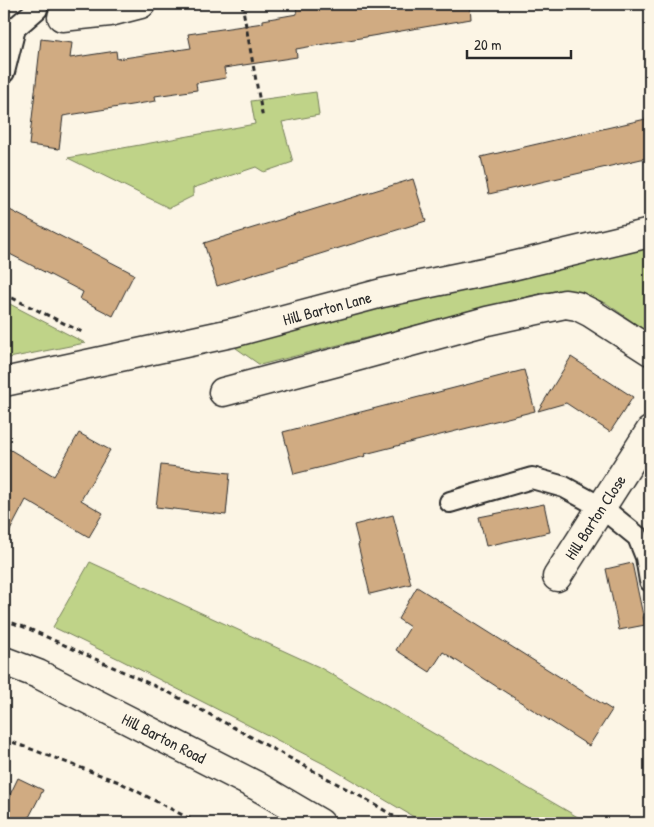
<svg xmlns="http://www.w3.org/2000/svg" width="654" height="827" viewBox="0 0 654 827" font-family="'Patrick Hand',sans-serif">
<rect width="100%" height="100%" fill="#fcf5e5"/>
<filter id="ink" filterUnits="userSpaceOnUse"><feTurbulence type="fractalNoise" baseFrequency=".02" numOctaves="2"/><feDisplacementMap in="SourceGraphic" scale="10" xChannelSelector="R" yChannelSelector="G"/><feConvolveMatrix kernelMatrix="1 2 1 2 8 2 1 2 1" color-interpolation-filters="sRGB"/></filter>
<g filter="url(#ink)">
<g fill="#bfd388" stroke="#757f5a">
<path d="M 316,92 L 319,115 L 282,122 L 293,162 L 264,172 L 256,167 L 193,188 L 193,196 L 169,208 L 68,158 L 255,124 L 251,101 Z"/>
<path d="M 650,247 L 650,334 L 606,303 L 576,292 L 546,292 L 260,365 L 229,343 L 335,320 L 468,285 L 571,266 Z"/>
<path d="M 4,301 L 85,343 L 4,359 Z"/>
<path d="M 90,562 L 319,667 L 588,823 L 424,823 L 326,765 L 119,659 L 53,627 Z"/>
</g>
<g fill="#d0ab82" stroke="#2b2b2b">
<path d="M 311,4 L 470,4 L 471,19 L 296,49 L 297,57 L 224,68 L 226,78 L 196,83 L 197,90 L 155,96 L 156,101 L 63,116 L 59,149 L 29,145 L 41,39 L 72,43 L 70,58 L 116,51 L 117,59 L 191,48 L 188,34 L 263,23 L 263,20 L 297,14 L 296,6 Z"/>
<path d="M 650,118 L 650,157 L 489,194 L 481,157 Z"/>
<path d="M 413,179 L 426,221 L 217,286 L 204,243 Z"/>
<path d="M 4,207 L 134,274 L 113,316 L 80,299 L 83,292 L 4,251 Z"/>
<path d="M 571,357 L 633,397 L 610,432 L 566,403 L 538,411 Z"/>
<path d="M 524,370 L 535,411 L 365,454 L 366,456 L 294,474 L 283,432 Z"/>
<path d="M 79,433 L 110,450 L 81,500 L 103,513 L 89,537 L 26,500 L 4,542 L 4,446 L 54,476 Z"/>
<path d="M 161,465 L 230,473 L 226,515 L 156,507 Z"/>
<path d="M 544,504 L 550,532 L 486,546 L 479,517 Z"/>
<path d="M 393,515 L 411,584 L 370,594 L 358,545 L 359,545 L 354,525 Z"/>
<path d="M 632,563 L 645,625 L 619,630 L 606,569 Z"/>
<path d="M 417,587 L 612,710 L 589,746 L 443,652 L 430,672 L 396,650 L 410,627 L 398,619 Z"/>
<path d="M 18,778 L 43,790 L 26,823 L 4,823 L 4,807 Z"/>
</g>
<g fill="none" stroke-linecap="round" stroke-linejoin="round">
<g stroke="#2b2b2b" stroke-width="24">
<g id="lane">
<path d="M 4,72 L 15,28 L 37,9 L 34,4"/>
<path d="M 450,502 L 532,478 L 564,487 L 601,507 L 638,537 L 646,557 L 650,581"/>
</g>
</g>
<g stroke="#2b2b2b" stroke-width="31">
<g id="street">
<path d="M 62,17 L 110,12 L 141,4"/>
<path d="M 4,382 L 236,332 L 382,293 L 508,267 L 650,233"/>
<path d="M 223,392 L 352,358 L 487,321 L 565,304 L 577,306 L 591,313 L 650,351"/>
<path d="M 557,577 L 650,431"/>
</g>
</g>
<g stroke="#2b2b2b" stroke-width="31">
<path id="secondary" d="M 4,661 L 38,674 L 257,786 L 320,823"/>
</g>
<g stroke="#2b2b2b" stroke-width="3" stroke-dasharray="5 4" stroke-linecap="butt">
<path d="M 242,4 L 263,119"/>
<path d="M 4,294 L 82,332"/>
<path d="M 4,620 L 27,628 L 170,693 L 369,801 L 405,823"/>
<path d="M 4,739 L 119,782 L 198,823"/>
</g>
<use href="#lane" stroke="#fcf5e5" stroke-width="20"/>
<use href="#street" stroke="#fcf5e5" stroke-width="28"/>
<use href="#secondary" stroke="#fcf5e5" stroke-width="28"/>
</g>
</g>
<g text-anchor="middle" dominant-baseline="central" stroke-width="4" stroke-linejoin="round" paint-order="stroke">
<g font-size="16" fill="#2b2b2b" stroke="#fcf5e5">
<text transform="translate(327 308) rotate(-15)">Hill Barton Lane</text>
<text transform="translate(595 517) rotate(-57)">Hill Barton Close</text>
<text transform="translate(164 738) rotate(27)">Hill Barton Road</text>
</g>
</g>
<rect width="654" height="827" fill="none" stroke="#fcf5e5" stroke-width="20"/>
<rect x="10" y="10" width="634" height="807" fill="none" stroke="#2b2b2b" stroke-width="2" filter="url(#ink)"/>
<path d="M467 50v8h104v-8" fill="none" stroke="#2b2b2b" stroke-width="2.5"/>
<text x="474" y="50" font-size="15" fill="#2b2b2b" stroke="#fcf5e5" stroke-width="4" paint-order="stroke">20 m</text>
</svg>
